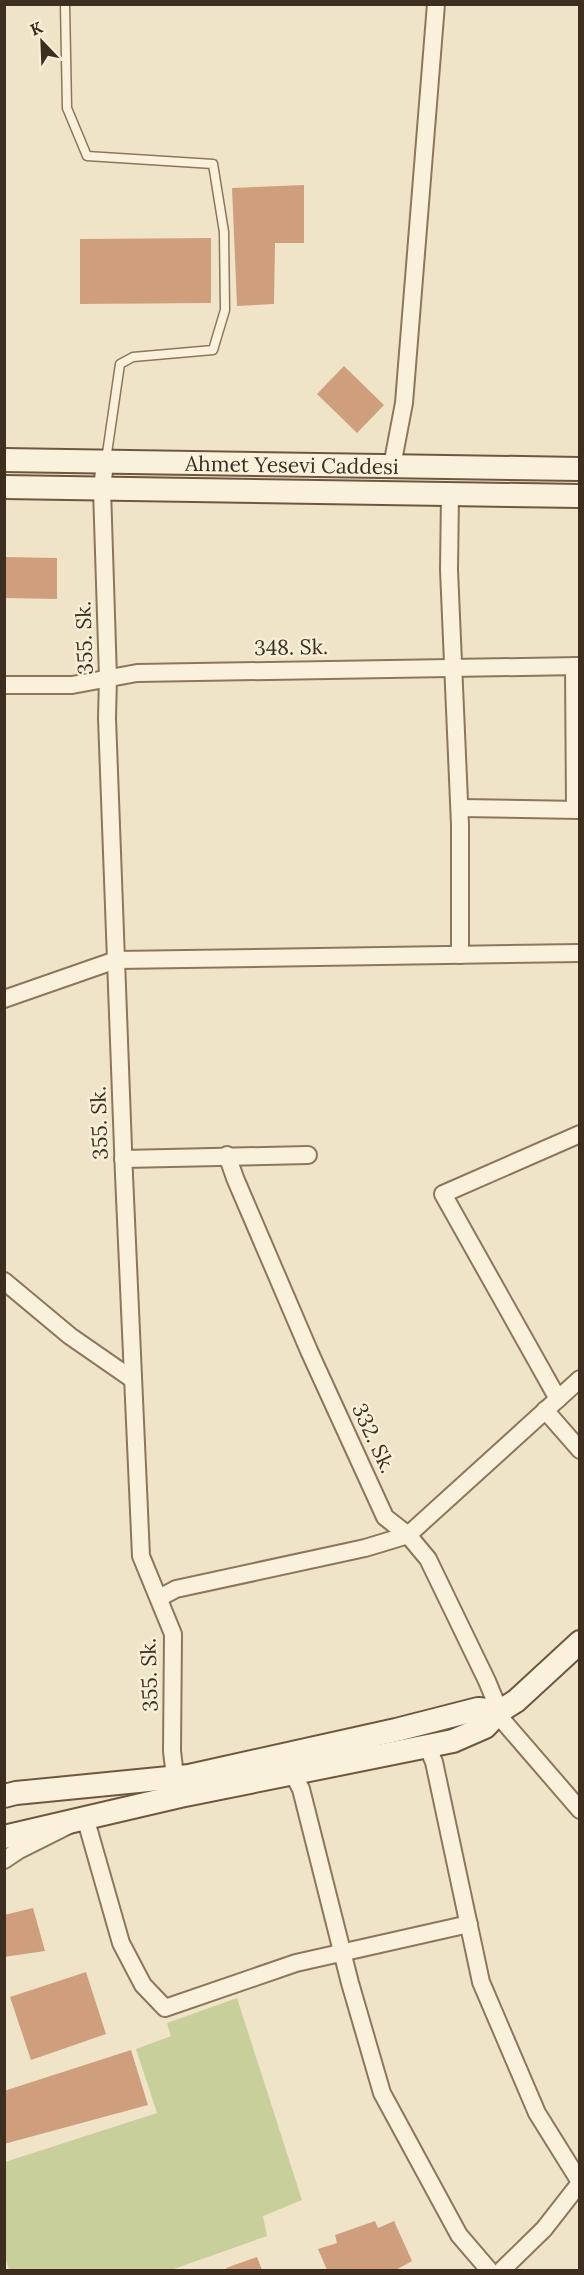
<svg xmlns="http://www.w3.org/2000/svg" width="584" height="2275" viewBox="0 0 584 2275" font-family="Lora,serif">
<rect width="100%" height="100%" fill="#f0e4c8"/>
<path fill="#c9cf9b" d="M 237,1998 L 302,2200 L 263,2216 L 267,2236 L 171,2270 L 9,2270 L 4,2254 L 5,2162 L 157,2113 L 136,2049 L 171,2036 L 167,2023 Z"/>
<g fill="#cf9f7d">
<path d="M 304,185 L 304,243 L 275,243 L 274,304 L 237,306 L 232,188 Z"/>
<path d="M 211,238 L 211,303 L 80,304 L 80,239 Z"/>
<path d="M 344,366 L 384,405 L 357,433 L 317,394 Z"/>
<path d="M 4,557 L 57,558 L 57,599 L 4,598 Z"/>
<path d="M 33,1908 L 45,1951 L 4,1957 L 4,1915 Z"/>
<path d="M 86,1972 L 106,2034 L 31,2060 L 10,1997 Z"/>
<path d="M 131,2050 L 148,2105 L 4,2144 L 4,2091 Z"/>
<path d="M 375,2221 L 378,2228 L 394,2221 L 412,2261 L 396,2270 L 327,2270 L 318,2249 L 337,2243 L 335,2235 Z"/>
<path d="M 257,2257 L 262,2270 L 227,2270 L 226,2268 Z"/>
</g>
<g fill="none" stroke-linecap="round" stroke-linejoin="round">
<g stroke="#8d765c" stroke-width="11">
<path id="lane" d="M 65,4 L 67,108 L 87,156 L 213,164 L 224,232 L 225,310 L 213,350 L 133,357 L 120,364 L 106,460"/>
</g>
<g stroke="#8d765c" stroke-width="20">
<g id="street">
<path d="M 105,462 L 102,489 L 108,678 L 107,718 L 124,1175 L 141,1556 L 173,1634 L 172,1751 L 175,1777"/>
<path d="M 392,466 L 404,403 L 436,4"/>
<path d="M 450,494 L 449,570 L 460,825 L 460,955"/>
<path d="M 574,666 L 575,809"/>
<path d="M 4,685 L 72,685 L 137,673 L 580,666"/>
<path d="M 460,808 L 580,810"/>
<path d="M 4,999 L 116,960 L 580,953"/>
<path d="M 227,1155 L 235,1178 L 310,1353 L 385,1517 L 408,1535 L 428,1559 L 487,1681 L 504,1722 L 580,1810"/>
<path d="M 123,1159 L 308,1155"/>
<path d="M 4,1281 L 70,1336 L 132,1379"/>
<path d="M 558,1399 L 443,1194 L 580,1134"/>
<path d="M 545,1410 L 580,1450"/>
<path d="M 159,1598 L 176,1589 L 365,1548 L 408,1535 L 580,1379"/>
<path d="M 427,1746 L 434,1762 L 481,1982 L 537,2113 L 580,2182"/>
<path d="M 293,1774 L 301,1789 L 350,1983 L 382,2093 L 459,2235 L 489,2270"/>
<path d="M 4,1860 L 19,1850 L 85,1817 L 121,1943 L 143,1985 L 165,2008 L 296,1963 L 469,1924"/>
<path d="M 502,2270 L 544,2229 L 580,2183"/>
</g>
</g>
<g stroke="#6f573f" stroke-width="26">
<g id="secondary">
<path id="s1" d="M 4,460 L 580,469"/>
<path d="M 4,487 L 580,496"/>
<path d="M 4,1796 L 16,1793 L 189,1776 L 396,1730 L 478,1709 L 500,1711"/>
<path d="M 4,1837 L 180,1796 L 453,1741 L 485,1727 L 500,1711 L 516,1701 L 580,1642"/>
</g>
</g>
<use href="#lane" stroke="#faf1dc" stroke-width="8"/>
<use href="#street" stroke="#faf1dc" stroke-width="16"/>
<use href="#secondary" stroke="#faf1dc" stroke-width="22"/>
</g>
<g text-anchor="middle" dominant-baseline="central" stroke-width="5" stroke-linejoin="round" paint-order="stroke">
<g font-size="21" fill="#3d2e20" stroke="#f7eed8">
<text stroke="none"><textPath href="#s1" startOffset="288">Ahmet Yesevi Caddesi</textPath></text>
<text transform="translate(84 638) rotate(-92)">355. Sk.</text>
<text transform="translate(291 647) rotate(-1)">348. Sk.</text>
<text transform="translate(99 1123) rotate(-92)">355. Sk.</text>
<text transform="translate(374 1438) rotate(65)">332. Sk.</text>
<text transform="translate(149 1675) rotate(-92)">355. Sk.</text>
</g>
</g>
<rect width="584" height="2275" fill="none" stroke="#3d2e20" stroke-width="12"/>
<g transform="translate(42 42) rotate(337)" stroke="#f7eed8" stroke-width="4.5" paint-order="stroke">
<path d="M0-4.5L10 22L0 15L-10 22Z" fill="#3d2e20"/>
<text y="-9" font-size="16" font-weight="bold" text-anchor="middle" fill="#3d2e20">K</text>
</g>
</svg>
